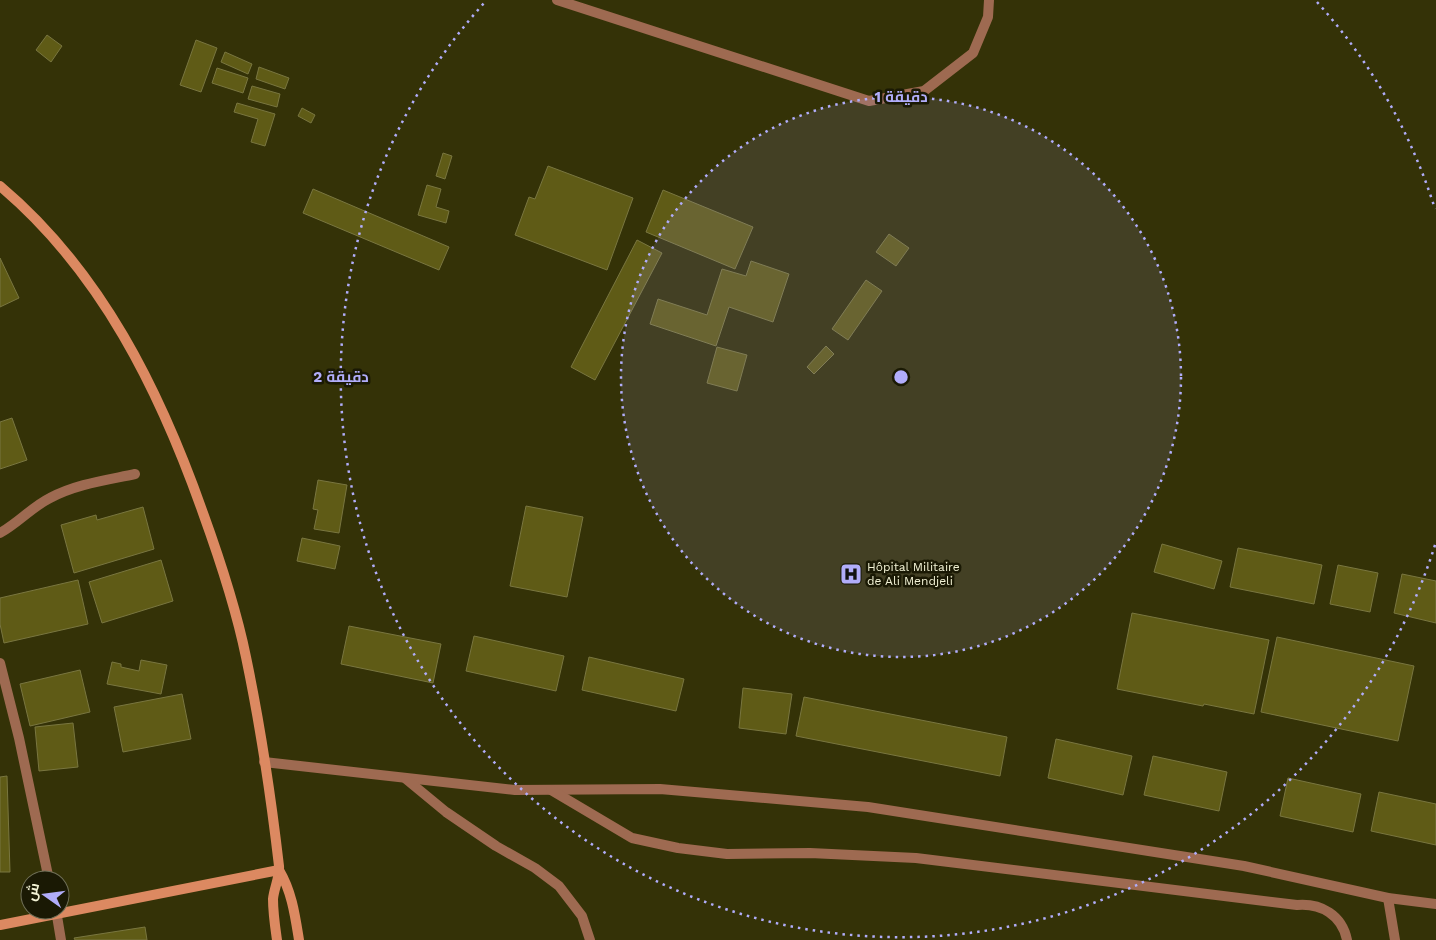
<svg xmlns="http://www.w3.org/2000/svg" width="1436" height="940" viewBox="0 0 1436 940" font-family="'Work Sans',Cairo,sans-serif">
<rect width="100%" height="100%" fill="#343207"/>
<g fill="#5f5b16" stroke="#797640">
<path d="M 47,35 L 62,46 L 51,62 L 36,50 Z"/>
<path d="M 196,40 L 217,48 L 201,92 L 180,85 Z"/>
<path d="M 225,52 L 252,64 L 248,74 L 221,62 Z"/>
<path d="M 259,67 L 289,78 L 285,89 L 256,79 Z"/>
<path d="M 217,68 L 248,78 L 243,93 L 212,83 Z"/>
<path d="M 252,86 L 280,94 L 277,107 L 248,99 Z"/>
<path d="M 237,103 L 275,114 L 265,146 L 251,142 L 258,119 L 234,112 Z"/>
<path d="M 302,108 L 315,115 L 311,123 L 298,116 Z"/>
<path d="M 443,153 L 452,156 L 445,179 L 436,176 Z"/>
<path d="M 548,166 L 633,198 L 607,270 L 515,235 L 529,197 L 535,199 Z"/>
<path d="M 427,185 L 441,189 L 436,207 L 449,211 L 446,223 L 418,215 Z"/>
<path d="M 313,189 L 449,247 L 439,270 L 303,213 Z"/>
<path d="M 663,190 L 753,227 L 735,269 L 646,232 Z"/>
<path d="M 889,234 L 909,248 L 896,266 L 876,252 Z"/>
<path d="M 637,240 L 662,253 L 595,380 L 571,367 Z"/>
<path d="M 0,258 L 19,298 L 0,307 Z"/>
<path d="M 751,261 L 789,274 L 773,322 L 729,307 L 716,346 L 650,324 L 658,299 L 707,315 L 722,269 L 746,276 Z"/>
<path d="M 866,280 L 882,291 L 848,340 L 832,329 Z"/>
<path d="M 826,346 L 834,354 L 814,374 L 807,367 Z"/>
<path d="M 717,347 L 747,355 L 737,391 L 707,383 Z"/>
<path d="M 12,418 L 27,460 L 0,469 L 0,422 Z"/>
<path d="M 318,480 L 347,485 L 339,533 L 314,529 L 318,510 L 313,509 Z"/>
<path d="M 526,506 L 583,517 L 567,597 L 510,586 Z"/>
<path d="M 143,507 L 154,549 L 74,573 L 61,525 L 96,515 L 97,520 Z"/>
<path d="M 302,538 L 340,546 L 335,569 L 297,561 Z"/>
<path d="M 1162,544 L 1222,561 L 1214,589 L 1154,572 Z"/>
<path d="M 1238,548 L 1322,565 L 1314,604 L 1230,587 Z"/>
<path d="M 161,560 L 173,601 L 102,623 L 89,582 Z"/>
<path d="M 1338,565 L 1378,573 L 1370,612 L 1330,604 Z"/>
<path d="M 1402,574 L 1436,581 L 1436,623 L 1394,613 Z"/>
<path d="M 78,580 L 88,624 L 4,643 L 0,624 L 0,598 Z"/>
<path d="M 1132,613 L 1269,640 L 1254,714 L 1204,704 L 1203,706 L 1117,689 Z"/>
<path d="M 349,626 L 441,644 L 433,683 L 341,664 Z"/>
<path d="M 474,636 L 564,656 L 556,691 L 466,671 Z"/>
<path d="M 1277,637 L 1414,666 L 1398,741 L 1261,712 Z"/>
<path d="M 589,657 L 684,679 L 676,711 L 582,690 Z"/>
<path d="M 141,660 L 167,665 L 161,694 L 107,684 L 112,662 L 121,664 L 121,667 L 139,671 Z"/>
<path d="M 80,670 L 90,712 L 30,726 L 20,684 Z"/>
<path d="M 743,688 L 792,694 L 786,734 L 739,728 Z"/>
<path d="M 182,694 L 191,739 L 123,752 L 114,707 Z"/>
<path d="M 804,697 L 1007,737 L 1000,776 L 796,736 Z"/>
<path d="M 73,723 L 78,767 L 39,771 L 35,727 Z"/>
<path d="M 1056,739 L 1132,756 L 1123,795 L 1048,778 Z"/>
<path d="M 1153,756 L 1227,772 L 1219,811 L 1144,795 Z"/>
<path d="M 7,776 L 10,872 L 0,872 L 0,777 Z"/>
<path d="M 1288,778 L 1361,794 L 1353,832 L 1280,816 Z"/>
<path d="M 1379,792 L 1436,804 L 1436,845 L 1371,831 Z"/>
<path d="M 145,927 L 147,940 L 75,940 L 74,938 Z"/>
</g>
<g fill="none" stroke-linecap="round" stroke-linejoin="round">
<path stroke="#9e6a51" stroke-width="10" d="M 557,0 L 869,101 L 924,91 L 973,53 L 988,17 L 989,0"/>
<g stroke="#9e6a51" stroke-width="10">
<path d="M 0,533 C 18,523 32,507 50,498 C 76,484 107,480 135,474"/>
<path d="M 0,663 L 19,738 L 49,880"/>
<path d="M 264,762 L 515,790 L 660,789 L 868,807 L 1244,866 L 1388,898 L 1436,904"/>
<path d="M 406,779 L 446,812 L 496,846 L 535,868 L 559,886 L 582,916 L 590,940"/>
<path d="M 551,790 L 632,838 L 678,848 L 727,854 L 810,853 L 916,858 L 1297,905 C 1321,903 1342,915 1347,940"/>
<path d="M 1388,898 L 1395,940"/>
<path d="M 56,910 L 61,940"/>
</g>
<g stroke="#dc8961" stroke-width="10">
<path d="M 0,186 C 101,271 160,391 203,513 C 220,560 236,608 246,657 C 260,724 271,797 279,866 C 280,877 274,888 273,899 C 273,913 275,926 277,940"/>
<path d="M 279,870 C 292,892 295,915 299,940"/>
<path d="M 0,925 L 279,870"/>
</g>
</g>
<circle cx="901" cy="377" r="280" fill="#b1adfa" fill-opacity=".12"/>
<g fill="none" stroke="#b1adfa" stroke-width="2.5" stroke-dasharray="2.5 5">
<circle cx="901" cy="377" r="280"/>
<path d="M1435 545A560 560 0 1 1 485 2M1317 2A560 560 0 0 1 1435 209"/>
</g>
<defs>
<g id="hospital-square" transform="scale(1.125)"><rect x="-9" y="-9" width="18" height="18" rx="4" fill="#b1adfa" stroke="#1a1904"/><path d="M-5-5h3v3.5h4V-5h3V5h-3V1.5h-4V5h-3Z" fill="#111"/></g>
</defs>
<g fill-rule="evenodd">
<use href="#hospital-square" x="851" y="574"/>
</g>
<g text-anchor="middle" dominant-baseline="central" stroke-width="5" stroke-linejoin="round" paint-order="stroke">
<g font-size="12" fill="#f2f2d5" stroke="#1a1904" text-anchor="start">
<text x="867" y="567">Hôpital Militaire<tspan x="867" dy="14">de Ali Mendjeli</tspan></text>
</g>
</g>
<circle cx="901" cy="377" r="8" fill="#b1adfa" stroke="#1a1904" stroke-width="2.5"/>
<g font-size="15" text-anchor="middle" font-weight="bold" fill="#b1adfa" stroke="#1a1904" stroke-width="5" stroke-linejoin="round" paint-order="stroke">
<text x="901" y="102">1 دقيقة</text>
<text x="341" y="382">2 دقيقة</text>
</g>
<g transform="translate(45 895) rotate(284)"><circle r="24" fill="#1a1904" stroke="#707058"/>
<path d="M0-4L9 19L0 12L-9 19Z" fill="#b1adfa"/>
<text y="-8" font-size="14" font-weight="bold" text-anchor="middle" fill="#f2f2d5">ش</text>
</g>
</svg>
